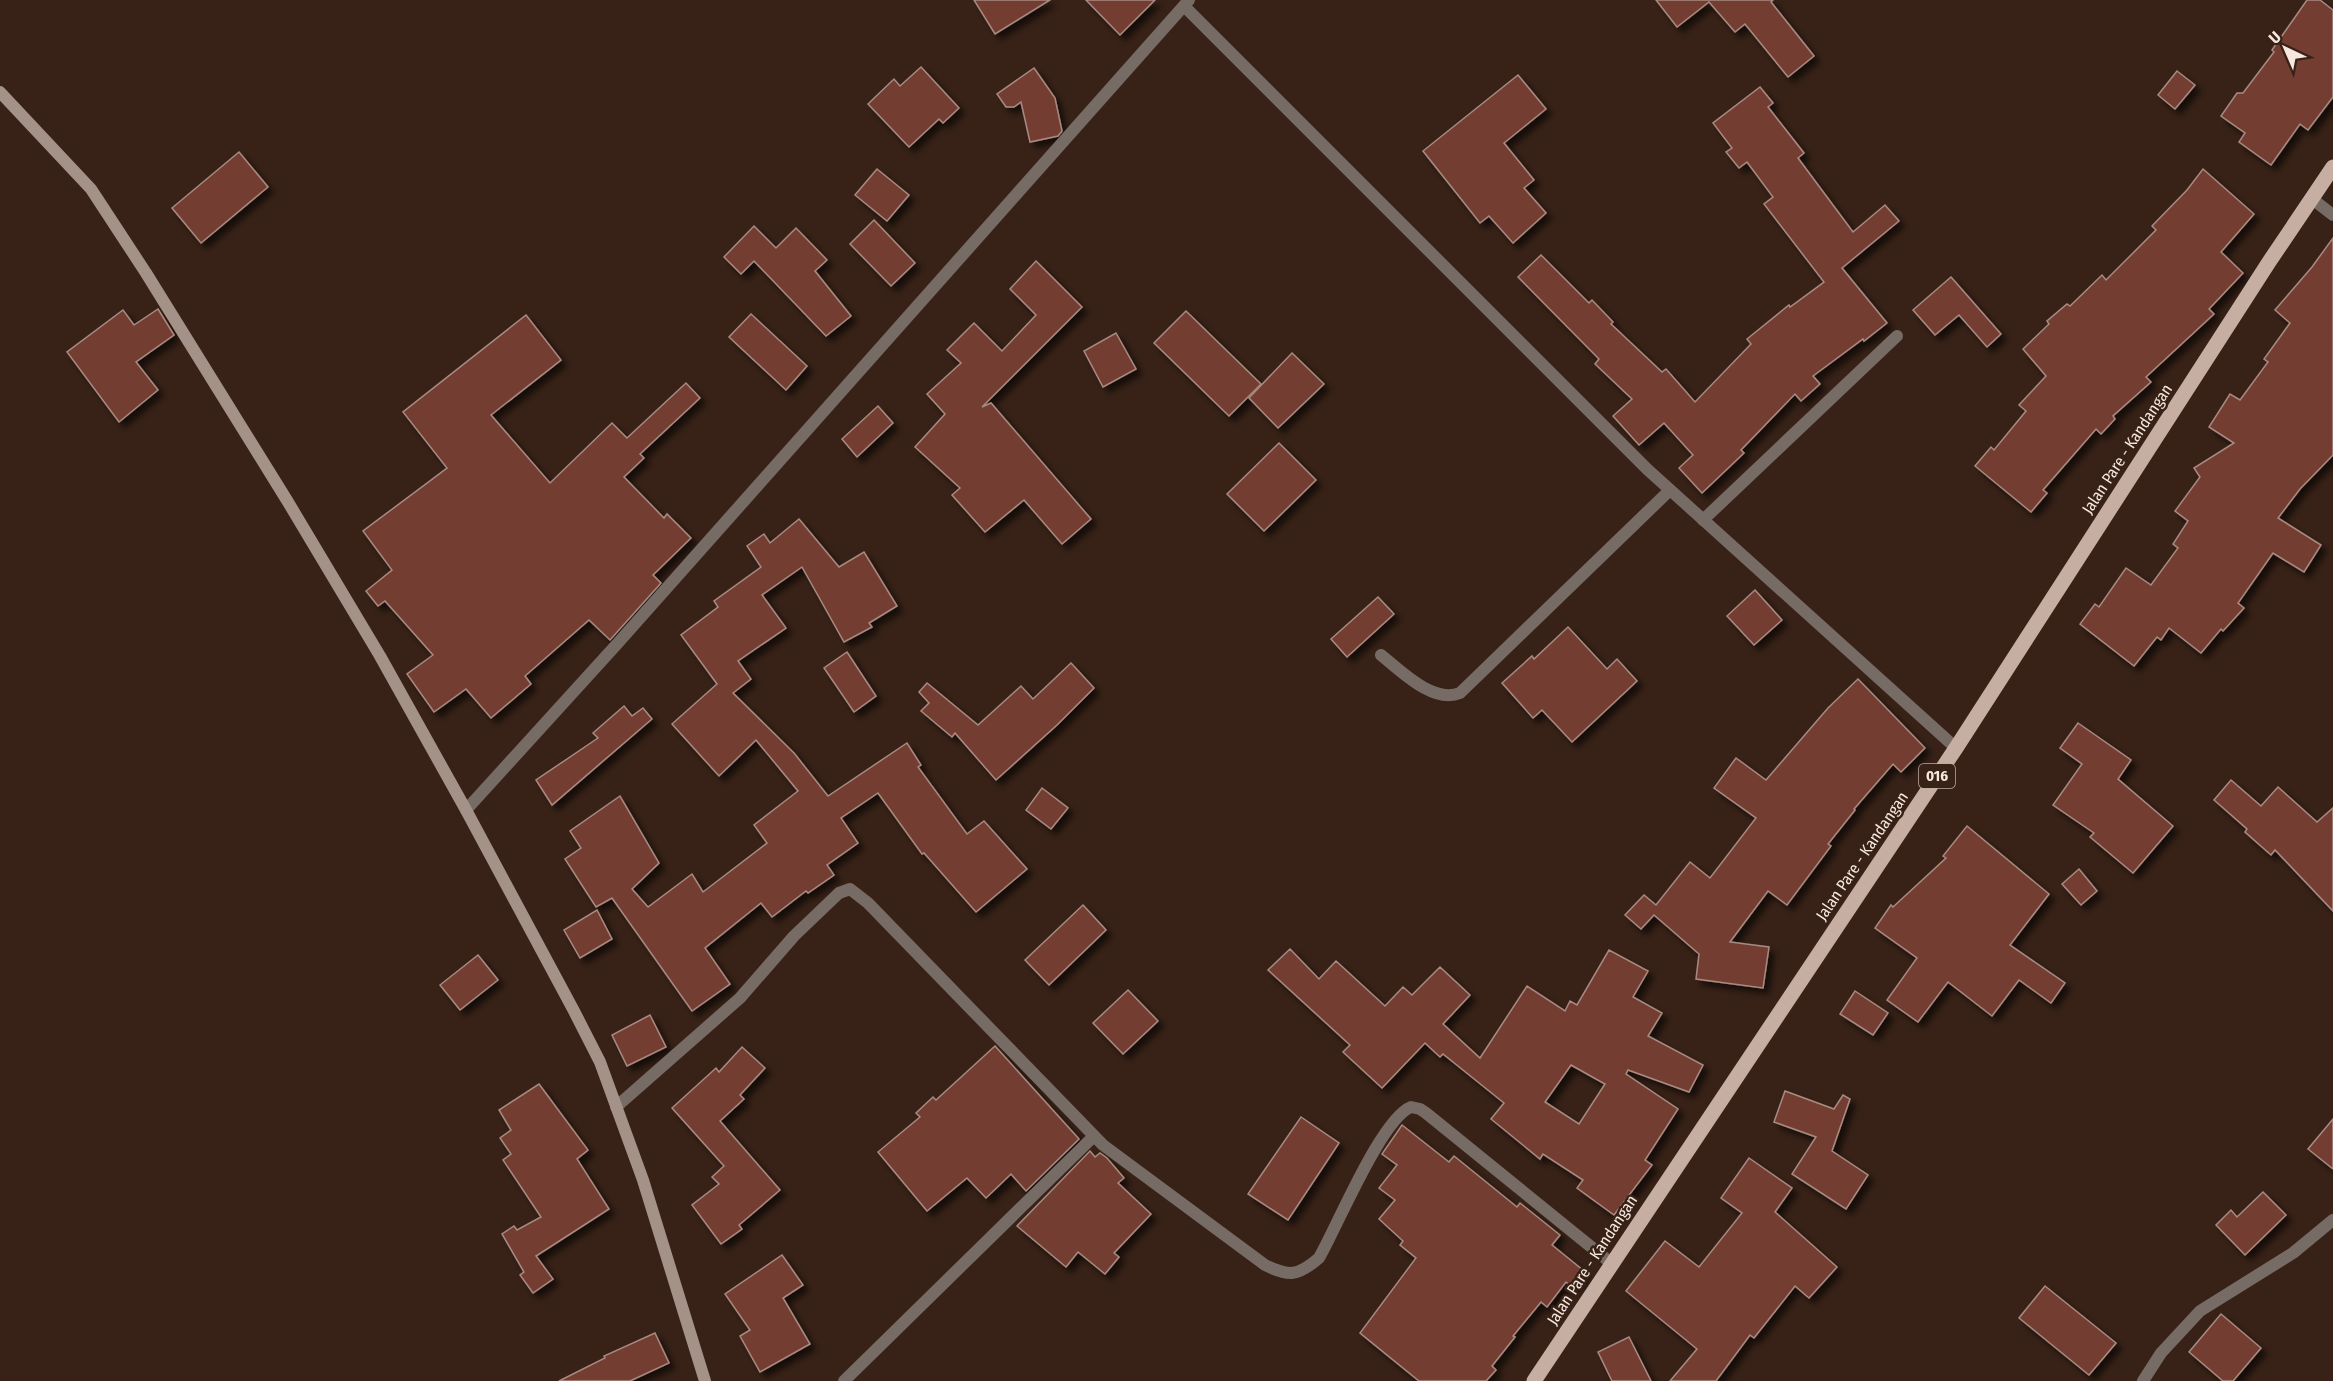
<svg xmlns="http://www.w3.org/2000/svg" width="2333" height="1381" viewBox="0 0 2333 1381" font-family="'Fira Sans Condensed',sans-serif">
<defs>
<filter id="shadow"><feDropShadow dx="5.5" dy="5.5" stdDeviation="3" flood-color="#0009"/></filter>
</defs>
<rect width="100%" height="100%" fill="#382217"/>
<g fill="#733d30" stroke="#a98a82" stroke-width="1.5" fill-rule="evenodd" filter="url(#shadow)">
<path d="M 974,0 L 1050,0 L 995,34 Z"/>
<path d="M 1086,0 L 1155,0 L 1120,35 Z"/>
<path d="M 1656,0 L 1773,0 L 1771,2 L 1814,56 L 1788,77 L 1745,24 L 1735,32 L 1709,2 L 1677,27 Z"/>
<path d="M 2307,0 L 2320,0 L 2333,10 L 2333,97 L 2308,130 L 2300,124 L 2271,165 L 2239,142 L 2245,133 L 2221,116 L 2237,93 L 2243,93 L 2274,52 L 2272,50 Z"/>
<path d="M 921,67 L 959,108 L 943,123 L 939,119 L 909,147 L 868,104 L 894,79 L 900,86 Z"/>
<path d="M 1034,68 L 1055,98 L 1062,131 L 1058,136 L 1030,142 L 1021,102 L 1014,107 L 1006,107 L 997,94 Z"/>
<path d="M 2177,71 L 2195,85 L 2175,109 L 2158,95 Z"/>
<path d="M 1518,75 L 1546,109 L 1504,143 L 1534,180 L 1524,188 L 1546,213 L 1513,243 L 1489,216 L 1480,223 L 1423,151 Z"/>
<path d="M 1760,87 L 1773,103 L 1768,107 L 1804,153 L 1798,158 L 1853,232 L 1885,205 L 1899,221 L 1842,268 L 1887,323 L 1864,341 L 1863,339 L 1813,376 L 1820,384 L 1801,401 L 1795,394 L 1741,450 L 1744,453 L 1702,493 L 1679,468 L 1693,455 L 1664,423 L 1639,445 L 1613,416 L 1632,399 L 1595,364 L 1599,359 L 1518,277 L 1541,255 L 1589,303 L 1592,300 L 1613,322 L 1611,324 L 1662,372 L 1666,369 L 1695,402 L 1751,344 L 1747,339 L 1789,305 L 1790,307 L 1824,282 L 1764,204 L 1773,197 L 1747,162 L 1739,168 L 1726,152 L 1732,148 L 1713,123 Z"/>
<path d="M 239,152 L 268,187 L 201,243 L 172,208 Z"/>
<path d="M 877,169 L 909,195 L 887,221 L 855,195 Z"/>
<path d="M 2203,169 L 2254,214 L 2221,252 L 2243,273 L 2209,309 L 2214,314 L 2146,377 L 2151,382 L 2113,416 L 2115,419 L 2101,434 L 2096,429 L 2043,490 L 2047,493 L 2031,512 L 1975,466 L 1991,447 L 1994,450 L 2026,411 L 2019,405 L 2046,376 L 2023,349 L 2049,324 L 2047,321 L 2067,304 L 2070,306 L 2102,275 L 2106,280 L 2156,230 L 2152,226 L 2187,190 Z"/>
<path d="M 874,220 L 915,263 L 891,286 L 850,244 Z"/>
<path d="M 754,226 L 776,248 L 796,228 L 827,260 L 815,271 L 851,316 L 826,336 L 754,261 L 741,274 L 724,257 Z"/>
<path d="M 2333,238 L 2333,455 L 2300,489 L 2278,518 L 2321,545 L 2304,572 L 2273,553 L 2238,603 L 2244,608 L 2223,631 L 2221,629 L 2201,653 L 2169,628 L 2161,640 L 2157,637 L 2134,666 L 2080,624 L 2095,604 L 2099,607 L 2126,568 L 2151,585 L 2178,548 L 2173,544 L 2188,521 L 2175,511 L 2200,477 L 2194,468 L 2234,443 L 2209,427 L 2230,394 L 2240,400 L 2268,362 L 2264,359 L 2290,323 L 2275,310 L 2312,267 Z"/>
<path d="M 1036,261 L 1082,307 L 982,407 L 991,403 L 1091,519 L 1062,544 L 1024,500 L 985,532 L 952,495 L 960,488 L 915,447 L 945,414 L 927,394 L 961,363 L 947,350 L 974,323 L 1002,351 L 1036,315 L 1010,289 Z"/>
<path d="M 1951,277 L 2001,334 L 1987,347 L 1959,315 L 1935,335 L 1913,310 Z"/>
<path d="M 158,309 L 174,335 L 136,362 L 158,390 L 119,422 L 67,352 L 123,310 L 134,325 Z"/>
<path d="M 1186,311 L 1261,384 L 1229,416 L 1154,343 Z"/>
<path d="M 751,314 L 807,366 L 786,390 L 729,337 Z"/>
<path d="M 526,315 L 561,360 L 491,415 L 550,483 L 612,423 L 627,438 L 686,383 L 700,398 L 640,454 L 644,458 L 624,477 L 664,518 L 667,514 L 691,538 L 653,575 L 661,583 L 610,640 L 589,620 L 525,676 L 531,684 L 491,718 L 466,689 L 434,712 L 407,674 L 433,655 L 385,601 L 378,606 L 366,591 L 392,570 L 363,531 L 447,468 L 403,412 Z"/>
<path d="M 1116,333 L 1136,369 L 1103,387 L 1084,351 Z"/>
<path d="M 1292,353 L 1324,384 L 1278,428 L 1249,398 Z"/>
<path d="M 878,406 L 893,423 L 857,457 L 842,439 Z"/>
<path d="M 1279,443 L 1316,480 L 1264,531 L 1227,494 Z"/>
<path d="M 799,519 L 839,567 L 864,552 L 897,606 L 869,623 L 872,627 L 844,642 L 802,567 L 762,595 L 786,628 L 738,661 L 751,679 L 733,693 L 794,753 L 828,796 L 907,743 L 921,765 L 918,767 L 967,834 L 984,821 L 1027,869 L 976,912 L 924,853 L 922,854 L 878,793 L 841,818 L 858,843 L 827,865 L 834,875 L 808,893 L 806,891 L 772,917 L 761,903 L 705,948 L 730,984 L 692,1011 L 612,898 L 596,907 L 565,859 L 581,848 L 570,831 L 620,796 L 659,863 L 632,889 L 648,907 L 692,874 L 703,892 L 767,843 L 754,825 L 798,791 L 756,740 L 719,776 L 672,724 L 717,684 L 681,635 L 718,607 L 714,601 L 761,567 L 747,546 L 764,534 L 770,543 Z"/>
<path d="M 1755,590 L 1782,620 L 1754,645 L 1727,616 Z"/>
<path d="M 1378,597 L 1394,614 L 1347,657 L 1331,639 Z"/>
<path d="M 1568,627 L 1607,669 L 1617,659 L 1637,681 L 1572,742 L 1542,710 L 1533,718 L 1502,683 L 1532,656 L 1534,659 Z"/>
<path d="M 847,652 L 876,696 L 854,712 L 824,668 Z"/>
<path d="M 1071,663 L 1094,688 L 1057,725 L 996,780 L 955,733 L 952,737 L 921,711 L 929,703 L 919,692 L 927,683 L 978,725 L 1021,686 L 1033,699 Z"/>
<path d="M 1858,679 L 1925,748 L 1901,772 L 1893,764 L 1854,809 L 1855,810 L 1828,844 L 1831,846 L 1787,905 L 1768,891 L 1730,942 L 1769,947 L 1763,988 L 1696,979 L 1699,954 L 1654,915 L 1641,929 L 1625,915 L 1644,895 L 1656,905 L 1690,862 L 1710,878 L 1756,818 L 1714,788 L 1736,758 L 1766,780 L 1828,708 Z"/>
<path d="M 624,706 L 632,716 L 643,708 L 652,719 L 552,805 L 536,780 L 598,738 L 593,733 Z"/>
<path d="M 2078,723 L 2131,760 L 2118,779 L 2173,826 L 2133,873 L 2090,837 L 2094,833 L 2053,805 L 2082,764 L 2060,748 Z"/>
<path d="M 2231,780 L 2261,806 L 2278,787 L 2317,822 L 2333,808 L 2333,911 L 2275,850 L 2271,855 L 2245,832 L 2247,829 L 2214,800 Z"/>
<path d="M 1042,788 L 1068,808 L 1051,829 L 1026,810 Z"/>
<path d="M 1967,826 L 2049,894 L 2010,945 L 2065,983 L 2051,1003 L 2019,980 L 1992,1016 L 1948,982 L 1918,1022 L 1887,1000 L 1917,958 L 1875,928 L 1891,905 L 1893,907 L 1946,858 L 1943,856 Z"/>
<path d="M 2079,869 L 2097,891 L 2081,905 L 2062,884 Z"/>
<path d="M 1083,905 L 1106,930 L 1049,985 L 1025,960 Z"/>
<path d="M 597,910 L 612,939 L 580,958 L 564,930 Z"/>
<path d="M 1290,949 L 1319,979 L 1336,961 L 1385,1006 L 1403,987 L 1412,995 L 1440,967 L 1470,995 L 1443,1024 L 1480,1058 L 1527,986 L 1565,1011 L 1570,1001 L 1577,1005 L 1609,950 L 1648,971 L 1633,997 L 1662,1013 L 1648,1036 L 1703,1065 L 1689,1092 L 1628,1070 L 1626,1074 L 1678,1109 L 1645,1160 L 1652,1165 L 1614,1215 L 1577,1188 L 1583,1180 L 1543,1154 L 1540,1159 L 1491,1119 L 1504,1103 L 1443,1054 L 1440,1057 L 1425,1043 L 1382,1088 L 1343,1052 L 1350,1045 L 1268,970 ZM 1571,1065 L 1605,1084 L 1579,1124 L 1545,1102 Z"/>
<path d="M 478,955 L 498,980 L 460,1010 L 440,985 Z"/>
<path d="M 1128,990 L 1158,1021 L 1123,1054 L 1093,1023 Z"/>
<path d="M 1855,991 L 1888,1013 L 1873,1035 L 1840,1014 Z"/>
<path d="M 650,1015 L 666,1047 L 627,1066 L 612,1035 Z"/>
<path d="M 995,1046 L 1079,1139 L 1026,1191 L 1011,1174 L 986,1198 L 967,1178 L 927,1211 L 878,1152 L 920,1117 L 916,1113 L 933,1097 L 936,1100 Z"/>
<path d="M 742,1047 L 765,1068 L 740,1095 L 744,1099 L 720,1121 L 780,1190 L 739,1225 L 742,1229 L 721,1244 L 692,1205 L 719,1184 L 712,1177 L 724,1166 L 672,1108 L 716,1068 L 719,1072 Z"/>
<path d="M 539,1084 L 588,1150 L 577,1159 L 609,1209 L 536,1256 L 553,1279 L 533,1293 L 520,1275 L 524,1272 L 502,1234 L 514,1226 L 517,1230 L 541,1217 L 503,1160 L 511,1154 L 500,1138 L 511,1130 L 499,1110 Z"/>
<path d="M 1785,1091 L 1834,1109 L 1843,1095 L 1850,1099 L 1832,1151 L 1868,1175 L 1846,1209 L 1792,1174 L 1816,1137 L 1774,1122 Z"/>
<path d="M 1301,1117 L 1339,1143 L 1288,1220 L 1248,1194 Z"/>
<path d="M 2333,1119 L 2333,1169 L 2308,1149 Z"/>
<path d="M 1402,1125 L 1449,1162 L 1454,1156 L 1517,1207 L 1520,1203 L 1560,1235 L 1552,1245 L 1584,1271 L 1572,1287 L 1566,1282 L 1547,1307 L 1541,1302 L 1513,1336 L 1515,1337 L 1492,1366 L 1496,1370 L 1486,1381 L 1419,1381 L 1360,1333 L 1416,1258 L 1400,1245 L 1403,1241 L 1379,1219 L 1395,1200 L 1379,1188 L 1397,1165 L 1382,1154 Z"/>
<path d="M 1090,1151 L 1095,1157 L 1100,1153 L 1107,1158 L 1124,1178 L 1118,1183 L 1151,1214 L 1114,1253 L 1119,1257 L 1105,1274 L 1078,1252 L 1066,1267 L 1017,1226 Z"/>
<path d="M 1749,1158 L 1792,1188 L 1775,1212 L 1837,1267 L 1809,1298 L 1795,1286 L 1754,1338 L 1750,1335 L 1716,1381 L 1670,1381 L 1697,1349 L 1626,1291 L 1665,1241 L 1699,1267 L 1742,1213 L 1721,1198 Z"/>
<path d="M 2263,1192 L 2286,1215 L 2245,1255 L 2216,1225 L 2231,1210 L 2237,1217 Z"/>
<path d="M 782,1255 L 803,1285 L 783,1298 L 810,1344 L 760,1372 L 740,1336 L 750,1330 L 725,1294 Z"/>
<path d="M 2045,1286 L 2116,1343 L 2089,1375 L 2019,1318 Z"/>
<path d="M 2221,1314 L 2261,1348 L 2233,1381 L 2223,1381 L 2189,1352 Z"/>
<path d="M 655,1333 L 669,1363 L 630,1381 L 559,1381 L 605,1358 L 604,1356 Z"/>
<path d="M 1629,1337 L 1651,1381 L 1612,1381 L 1598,1352 Z"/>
</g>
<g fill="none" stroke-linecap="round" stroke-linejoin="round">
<g stroke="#776b66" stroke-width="12">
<path d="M 1184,6 L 1647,469 L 1956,748"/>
<path d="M 2311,198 L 2333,215"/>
<path d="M 1703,520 L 1897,336"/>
<path d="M 1381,655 C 1401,671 1433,704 1460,693 L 1670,490"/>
<path d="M 466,810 L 617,644 L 1189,0"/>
<path d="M 616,1107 L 740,998 L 794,936 L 839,893 L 850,889 L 868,903 L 1103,1145 L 1265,1265 C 1289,1277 1298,1276 1319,1258 C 1337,1227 1381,1119 1411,1107 L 1420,1109 L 1426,1113 L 1611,1263"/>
<path d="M 844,1381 L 1094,1136"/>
<path d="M 2143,1381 L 2161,1353 L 2200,1311 L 2293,1253 L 2333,1220"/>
</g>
<path stroke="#a49188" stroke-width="12" d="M 0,92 L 91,189 L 146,273 L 288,502 L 380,656 L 466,810 L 574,1011 L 600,1062 L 643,1180 L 705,1381"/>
<path stroke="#c7aea2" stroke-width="15" d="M 1534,1381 L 1956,748 L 2269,262 L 2333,167"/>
</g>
<g text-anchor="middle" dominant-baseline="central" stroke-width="5" stroke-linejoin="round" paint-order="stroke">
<rect fill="#382217" stroke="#bdaca3" stroke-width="1.5" x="1919" y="764" width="36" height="24" rx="4.5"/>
<g font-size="15" font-weight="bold" fill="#f6e7df">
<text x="1937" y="776">016</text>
</g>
<g font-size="16" fill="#f6e7df" stroke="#382217">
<text transform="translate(2127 449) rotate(-57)">Jalan Pare - Kandangan</text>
<text transform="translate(1862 856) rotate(-56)">Jalan Pare - Kandangan</text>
<text transform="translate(1592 1260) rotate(-57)">Jalan Pare - Kandangan</text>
</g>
</g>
<g transform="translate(2285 48) rotate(316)" stroke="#382217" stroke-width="4.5" paint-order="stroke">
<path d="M0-4.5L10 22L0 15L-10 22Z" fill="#f6e7df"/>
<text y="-9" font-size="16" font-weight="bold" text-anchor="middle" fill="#f6e7df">U</text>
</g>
</svg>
